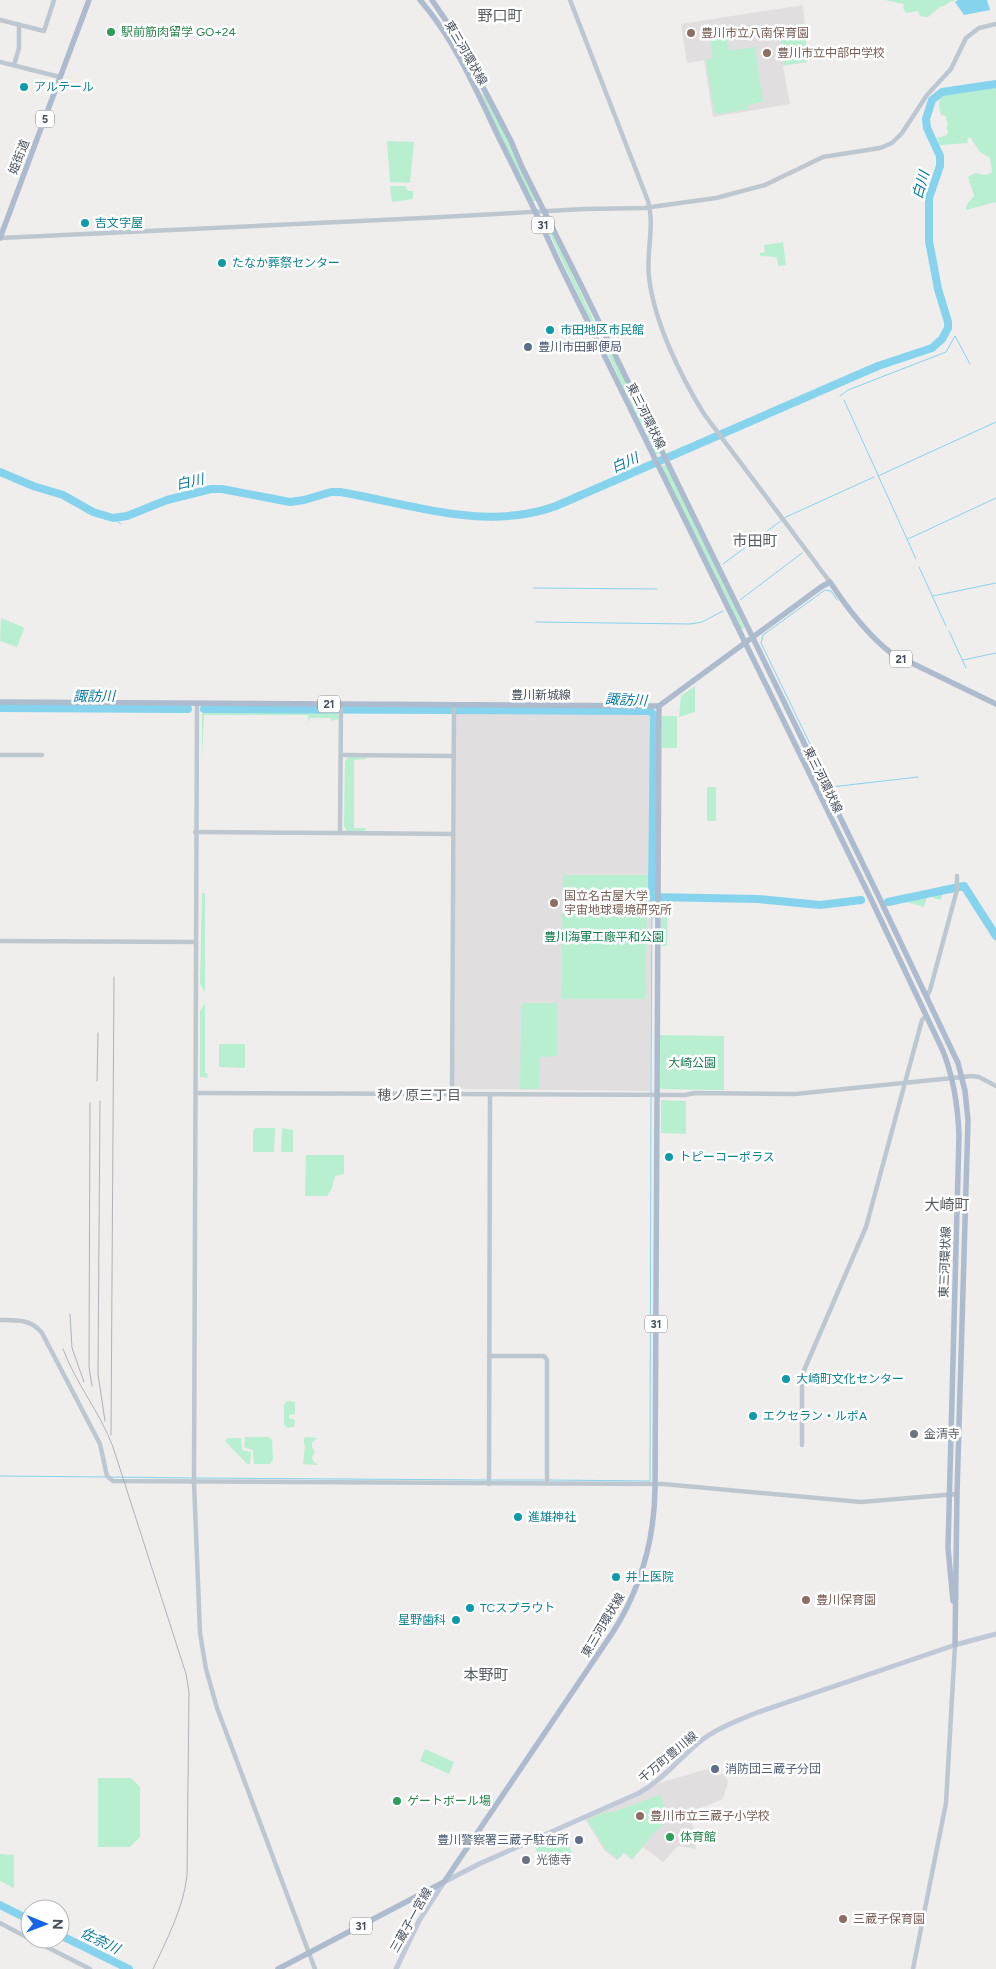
<svg xmlns="http://www.w3.org/2000/svg" width="996" height="1969" viewBox="0 0 996 1969" font-family="Figtree,'Noto Sans JP',sans-serif">
<rect width="100%" height="100%" fill="#f0eded"/>
<g fill="#e1dedf">
<path d="M 803,5 L 808,62 L 783,66 L 790,104 L 713,117 L 704,60 L 687,63 L 681,24 Z"/>
<path d="M 456,712 L 650,712 L 653,715 L 650,1091 L 454,1089 Z"/>
<path d="M 711,1768 L 715,1776 L 725,1773 L 728,1782 L 723,1799 L 687,1813 L 693,1827 L 696,1849 L 678,1846 L 663,1862 L 643,1847 L 632,1860 L 624,1853 L 617,1860 L 605,1851 L 585,1819 L 656,1784 Z"/>
</g>
<g fill="#b9efd1">
<path d="M 885,0 L 956,0 L 949,2 L 946,5 L 940,7 L 928,17 L 920,16 L 918,11 L 906,13 L 903,8 L 904,4 Z"/>
<path d="M 804,24 L 807,62 L 784,65 L 780,27 Z"/>
<path d="M 726,33 L 729,51 L 755,47 L 763,102 L 748,105 L 748,109 L 719,114 L 714,111 L 706,60 L 713,58 L 709,36 Z"/>
<path d="M 996,85 L 996,202 L 966,210 L 966,206 L 974,196 L 968,177 L 975,173 L 986,175 L 992,172 L 990,158 L 980,152 L 970,137 L 967,139 L 968,143 L 940,145 L 937,138 L 947,135 L 948,132 L 946,127 L 948,127 L 946,116 L 941,115 C 939,107 937,97 945,93 Z"/>
<path d="M 485,92 L 536,201 L 531,201 L 482,95 Z"/>
<path d="M 387,141 L 414,142 L 410,183 L 390,182 Z"/>
<path d="M 390,186 L 405,186 L 408,191 L 413,191 L 413,199 L 392,202 Z"/>
<path d="M 544,222 L 548,222 L 598,330 L 595,331 Z"/>
<path d="M 783,242 L 786,265 L 778,266 L 777,257 L 760,256 L 760,253 L 765,252 L 764,245 Z"/>
<path d="M 609,347 L 660,453 L 655,455 L 605,348 Z"/>
<path d="M 666,464 L 725,585 L 744,628 L 740,630 L 661,467 Z"/>
<path d="M 1,618 L 23,627 L 24,629 L 17,647 L 0,641 Z"/>
<path d="M 695,686 L 695,712 L 679,717 L 681,696 Z"/>
<path d="M 205,710 L 333,710 L 339,716 L 339,719 L 331,721 L 331,718 L 310,718 L 309,723 L 308,715 L 204,715 L 202,758 L 202,714 Z"/>
<rect x="662" y="716" width="15" height="32"/>
<path d="M 349,757 L 364,757 L 367,759 L 354,760 L 354,828 L 367,828 L 364,831 L 347,831 L 344,826 L 345,761 Z"/>
<rect x="707" y="787" width="9" height="34"/>
<path d="M 563,875 L 648,875 L 645,999 L 561,999 Z"/>
<path d="M 945,886 L 941,900 L 933,898 L 933,894 L 928,893 L 924,907 L 907,902 L 907,896 Z"/>
<path d="M 202,893 L 205,893 L 205,992 L 200,984 Z"/>
<path d="M 661,903 L 668,903 L 667,946 L 661,946 Z"/>
<path d="M 205,1003 L 205,1073 L 207,1073 L 208,1078 L 200,1077 L 200,1011 Z"/>
<path d="M 523,1003 L 557,1003 L 557,1056 L 540,1057 L 539,1089 L 520,1089 L 521,1004 Z"/>
<path d="M 660,1035 L 724,1036 L 724,1090 L 662,1089 L 659,1087 Z"/>
<path d="M 219,1044 L 245,1044 L 245,1068 L 219,1067 Z"/>
<path d="M 661,1100 L 686,1101 L 686,1134 L 661,1133 Z"/>
<path d="M 255,1128 L 275,1128 L 274,1152 L 253,1152 L 253,1131 Z"/>
<path d="M 282,1128 L 293,1130 L 293,1152 L 281,1152 Z"/>
<path d="M 306,1155 L 344,1155 L 344,1174 L 335,1176 L 332,1188 L 327,1196 L 305,1196 Z"/>
<path d="M 287,1401 L 295,1402 L 295,1414 L 289,1415 L 289,1418 L 295,1420 L 294,1427 L 287,1428 L 284,1424 L 284,1405 Z"/>
<path d="M 245,1437 L 269,1437 L 272,1440 L 273,1460 L 270,1464 L 254,1464 L 253,1450 L 244,1447 Z"/>
<path d="M 305,1437 L 317,1438 L 312,1443 L 312,1448 L 315,1451 L 312,1458 L 314,1462 L 318,1465 L 303,1464 L 305,1445 L 304,1445 L 304,1439 Z"/>
<path d="M 228,1438 L 241,1438 L 242,1450 L 251,1452 L 250,1464 L 247,1464 L 225,1441 Z"/>
<path d="M 425,1749 L 454,1762 L 449,1774 L 420,1761 Z"/>
<path d="M 98,1778 L 131,1778 L 140,1787 L 140,1837 L 130,1847 L 98,1847 Z"/>
<path d="M 660,1795 L 669,1819 L 653,1834 L 632,1859 L 624,1852 L 618,1859 L 606,1850 L 587,1820 L 605,1812 L 610,1813 Z"/>
<path d="M 563,1831 L 572,1852 L 551,1869 L 539,1856 L 534,1844 Z"/>
<path d="M 0,1854 L 14,1855 L 14,1888 L 0,1881 Z"/>
</g>
<path fill="#85d3ed" d="M 958,0 L 987,0 L 990,10 L 964,15 L 955,2 Z"/>
<g fill="none" stroke-linecap="round" stroke-linejoin="round">
<g stroke="#85d3ed" stroke-width="1">
<path d="M 840,396 L 848,390 L 946,352 L 955,336 L 970,364"/>
<path d="M 844,400 L 916,559"/>
<path d="M 878,476 L 996,422"/>
<path d="M 113,518 L 121,524"/>
<path d="M 908,539 L 996,498"/>
<path d="M 723,564 L 786,517 L 874,477"/>
<path d="M 919,567 L 946,626"/>
<path d="M 534,588 L 657,589"/>
<path d="M 933,596 L 996,583"/>
<path d="M 740,600 L 802,553"/>
<path d="M 837,600 L 831,591 L 825,590 L 763,635 L 761,643 L 831,787 L 918,777"/>
<path d="M 536,622 L 690,624 L 702,622 L 723,611"/>
<path d="M 949,631 L 966,668"/>
<path d="M 963,660 L 996,653"/>
<path d="M 651,1093 L 652,897"/>
<path d="M 0,1476 L 107,1477"/>
<path d="M 111,1477 L 192,1478"/>
<path d="M 196,1478 L 487,1480"/>
<path d="M 491,1480 L 544,1480"/>
<path d="M 548,1480 L 650,1481 L 651,1097"/>
</g>
<g stroke="#85d3ed" stroke-width="8">
<path d="M 0,472 L 33,486 L 63,495 L 93,512 L 113,518 L 127,516 L 167,500 L 211,489 L 222,489 L 290,502 L 304,500 L 331,492 L 340,492 C 411,504 485,532 556,506 L 878,366 L 932,348 L 942,339 L 948,328 L 948,322 L 938,289 L 929,241 L 929,198 L 940,166 L 940,156 L 927,128 L 926,119 L 932,100 L 942,92 L 996,84"/>
<path d="M 0,708 L 188,709"/>
<path d="M 204,709 L 650,711 L 654,715 L 652,897 L 758,899 L 820,905 L 861,900"/>
<path d="M 888,902 L 964,886 L 996,936"/>
<path d="M 0,1905 L 30,1920"/>
<path d="M 60,1935 L 129,1969"/>
</g>
<g stroke="#bdc7d0" stroke-width="4.5">
<path d="M 570,0 L 648,201 C 655,226 646,252 649,277 C 654,322 681,377 704,414 L 830,582"/>
<path d="M 0,20 L 44,31 L 54,0"/>
<path d="M 0,62 L 60,77"/>
<path d="M 14,65 L 19,48 L 19,25"/>
<path d="M 0,238 L 423,218 L 584,209 L 644,208 L 716,198 L 765,185 L 823,157 L 880,148 L 892,143 L 902,133 L 927,95 L 951,69 L 966,38 L 979,28 L 996,24"/>
<path d="M 197,704 L 194,1482 L 200,1633 L 206,1669 L 217,1708 L 315,1969"/>
<path d="M 0,755 L 42,755"/>
<path d="M 341,755 L 453,756"/>
<path d="M 195,832 L 340,833 L 341,705"/>
<path d="M 340,833 L 453,834"/>
<path d="M 0,941 L 196,942"/>
<path d="M 927,996 L 930,990 L 957,890 L 957,876"/>
<path d="M 196,1093 L 685,1095 L 695,1093 L 795,1094 L 972,1076 L 979,1077 L 996,1086"/>
<path d="M 452,1094 L 454,705"/>
<path d="M 0,1320 C 16,1320 31,1319 42,1333 L 100,1444 L 107,1476 L 113,1481 L 663,1484 L 861,1502 L 957,1494"/>
<path d="M 489,1356 L 544,1356 L 547,1360 L 547,1483"/>
<path d="M 802,1445 L 802,1375 L 866,1227 L 922,1020 L 926,1016"/>
<path d="M 489,1484 L 490,1095"/>
<path d="M 0,1923 L 30,1939"/>
<path d="M 31,1939 L 90,1969"/>
<path d="M 913,1969 L 946,1803 L 955,1645"/>
</g>
<path stroke="#bfc9d7" stroke-width="5" d="M 396,1969 L 419,1921 L 444,1882 L 479,1864 L 639,1793 C 662,1780 678,1760 698,1743 C 715,1729 736,1721 756,1713 L 955,1645 L 996,1634"/>
<g stroke="#acbbcd" stroke-width="5.5">
<path d="M 420,0 C 455,40 477,92 500,140 C 520,180 540,220 558,261 L 870,897 L 943,1051 C 954,1079 958,1106 959,1136 L 948,1548 L 953,1601"/>
<path d="M 432,0 L 457,37 L 511,141 L 522,167 L 582,287 L 878,895 L 958,1063 L 965,1091 L 968,1120 L 957,1494 L 955,1645"/>
<path d="M 0,238 L 89,0"/>
<path d="M 0,702 L 659,706 L 821,587 L 830,582 C 847,608 867,634 891,653 L 996,704"/>
<path d="M 278,1969 L 444,1882 L 613,1632 C 641,1588 654,1542 655,1490 L 659,706"/>
</g>
<g stroke="#afb2b8" stroke-width="1">
<path d="M 97,1081 L 98,1033"/>
<path d="M 100,1101 L 98,1374 L 105,1421"/>
<path d="M 90,1103 L 89,1367 L 92,1386"/>
<path d="M 70,1314 L 72,1348 L 84,1382"/>
<path d="M 63,1349 C 76,1384 100,1412 113,1447 L 186,1674 L 189,1692 L 187,1876 C 183,1909 167,1939 153,1969"/>
<path d="M 111,1435 L 114,977"/>
</g>
</g>
<g fill="#2e9e5b" stroke="#fff" stroke-width="2">
<circle cx="111" cy="32" r="5"/>
<circle cx="397" cy="1801" r="5"/>
<circle cx="670" cy="1837" r="5"/>
</g>
<g fill="#8d6e63" stroke="#fff" stroke-width="2">
<circle cx="691" cy="33" r="5"/>
<circle cx="767" cy="53" r="5"/>
<circle cx="554" cy="903" r="5"/>
<circle cx="806" cy="1600" r="5"/>
<circle cx="640" cy="1816" r="5"/>
<circle cx="843" cy="1919" r="5"/>
</g>
<g fill="#0f9aa8" stroke="#fff" stroke-width="2">
<circle cx="24" cy="87" r="5"/>
<circle cx="85" cy="223" r="5"/>
<circle cx="222" cy="263" r="5"/>
<circle cx="550" cy="330" r="5"/>
<circle cx="669" cy="1157" r="5"/>
<circle cx="786" cy="1379" r="5"/>
<circle cx="753" cy="1416" r="5"/>
<circle cx="518" cy="1517" r="5"/>
<circle cx="616" cy="1577" r="5"/>
<circle cx="470" cy="1608" r="5"/>
<circle cx="456" cy="1620" r="5"/>
</g>
<g fill="#5c6f8a" stroke="#fff" stroke-width="2">
<circle cx="528" cy="347" r="5"/>
<circle cx="715" cy="1769" r="5"/>
<circle cx="579" cy="1840" r="5"/>
</g>
<g fill="#6b7280" stroke="#fff" stroke-width="2">
<circle cx="914" cy="1434" r="5"/>
<circle cx="526" cy="1860" r="5"/>
</g>
<g text-anchor="middle" dominant-baseline="central" stroke-width="5" stroke-linejoin="round" paint-order="stroke">
<g fill="#fff" stroke="#7d848c" stroke-width="1">
<rect x="36" y="110.5" width="18" height="17" rx="4"/>
<rect x="532" y="216.5" width="22" height="17" rx="4"/>
<rect x="890" y="650.5" width="22" height="17" rx="4"/>
<rect x="318" y="695.5" width="22" height="17" rx="4"/>
<rect x="645" y="1315.5" width="22" height="17" rx="4"/>
<rect x="350" y="1917.5" width="22" height="17" rx="4"/>
</g>
<g font-size="11" font-weight="bold" fill="#454f5b">
<text x="45" y="119">5</text>
<text x="543" y="225">31</text>
<text x="901" y="659">21</text>
<text x="329" y="704">21</text>
<text x="656" y="1324">31</text>
<text x="361" y="1926">31</text>
</g>
<g font-size="12" fill="#27864d" stroke="#fff" text-anchor="start">
<text x="121" y="32">駅前筋肉留学 GO+24</text>
<text x="407" y="1801">ゲートボール場</text>
<text x="680" y="1837">体育館</text>
</g>
<g font-size="12" fill="#785e54" stroke="#fff" text-anchor="start">
<text x="701" y="33">豊川市立八南保育園</text>
<text x="777" y="53">豊川市立中部中学校</text>
<text x="564" y="896">国立名古屋大学<tspan x="564" dy="14">宇宙地球環境研究所</tspan></text>
<text x="816" y="1600">豊川保育園</text>
<text x="650" y="1816">豊川市立三蔵子小学校</text>
<text x="853" y="1919">三蔵子保育園</text>
</g>
<g font-size="12" fill="#454f5b" stroke="#fff">
<text transform="translate(466 53) rotate(60)">東三河環状線</text>
<text transform="translate(19 157) rotate(-69)">姫街道</text>
<text transform="translate(646 416) rotate(64)">東三河環状線</text>
<text x="541" y="695">豊川新城線</text>
<text transform="translate(823 780) rotate(64)">東三河環状線</text>
<text transform="translate(945 1262) rotate(-88)">東三河環状線</text>
<text transform="translate(603 1625) rotate(-59)">東三河環状線</text>
<text transform="translate(668 1757) rotate(-40)">千万町豊川線</text>
<text transform="translate(411 1920) rotate(-61)">三蔵子一宮線</text>
</g>
<g font-size="12" fill="#0d838f" stroke="#fff" text-anchor="start">
<text x="34" y="87">アルテール</text>
<text x="95" y="223">吉文字屋</text>
<text x="232" y="263">たなか葬祭センター</text>
<text x="560" y="330">市田地区市民館</text>
<text x="679" y="1157">トピーコーポラス</text>
<text x="796" y="1379">大崎町文化センター</text>
<text x="763" y="1416">エクセラン・ルポA</text>
<text x="528" y="1517">進雄神社</text>
<text x="626" y="1577">井上医院</text>
<text x="480" y="1608">TCスプラウト</text>
<text x="446" y="1620" text-anchor="end">星野歯科</text>
</g>
<g font-size="12" fill="#4e5e75" stroke="#fff" text-anchor="start">
<text x="538" y="347">豊川市田郵便局</text>
<text x="725" y="1769">消防団三蔵子分団</text>
<text x="569" y="1840" text-anchor="end">豊川警察署三蔵子駐在所</text>
</g>
<g font-size="12" fill="#147d4e" stroke="#fff">
<text x="604" y="937">豊川海軍工廠平和公園</text>
<text x="692" y="1063">大崎公園</text>
</g>
<g font-size="12" fill="#5b616d" stroke="#fff" text-anchor="start">
<text x="924" y="1434">金清寺</text>
<text x="536" y="1860">光徳寺</text>
</g>
<g font-size="14" font-style="italic" fill="#097aa1" stroke="#fff">
<text transform="translate(921 185) rotate(-74)">白川</text>
<text transform="translate(625 463) rotate(-24)">白川</text>
<text transform="translate(190 482) rotate(-13)">白川</text>
<text x="94" y="696">諏訪川</text>
<text transform="translate(626 700) rotate(3)">諏訪川</text>
<text transform="translate(100 1941) rotate(26)">佐奈川</text>
</g>
<g font-size="14" fill="#595d62" stroke="#fff">
<text x="419" y="1095">穂ノ原三丁目</text>
</g>
<g font-size="15" fill="#595d62" stroke="#fff">
<text x="500" y="16">野口町</text>
<text x="755" y="541">市田町</text>
<text x="947" y="1205">大崎町</text>
<text x="486" y="1675">本野町</text>
</g>
</g>
<g transform="translate(45 1924) rotate(91)"><circle r="24" fill="#ffffff" stroke="#b5b9bd"/>
<path d="M0-4L9 19L0 12L-9 19Z" fill="#1565e2"/>
<text y="-8" font-size="14" font-weight="bold" text-anchor="middle" fill="#454f5b">N</text>
</g>
</svg>
